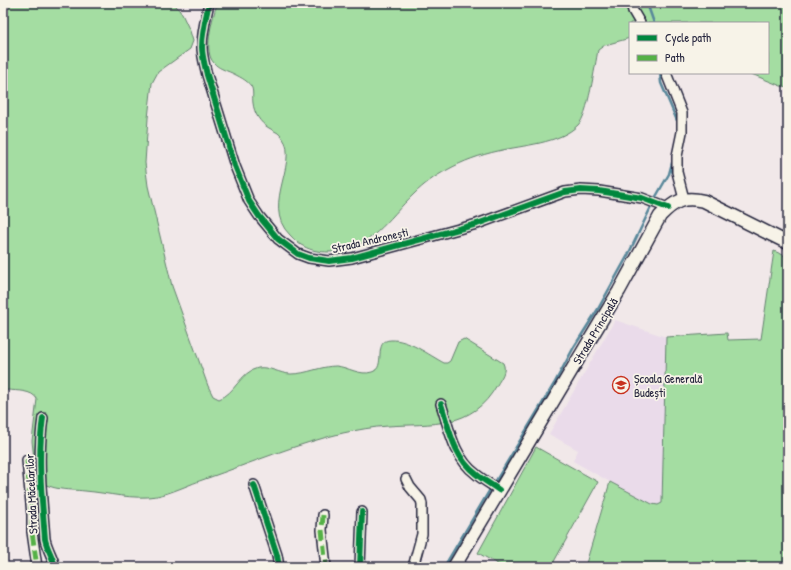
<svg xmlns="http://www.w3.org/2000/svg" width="791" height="570" viewBox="0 0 791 570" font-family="'Patrick Hand',sans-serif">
<rect width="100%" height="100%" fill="#f1e8e9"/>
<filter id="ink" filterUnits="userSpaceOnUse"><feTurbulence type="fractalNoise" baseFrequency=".025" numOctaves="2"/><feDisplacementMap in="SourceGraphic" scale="8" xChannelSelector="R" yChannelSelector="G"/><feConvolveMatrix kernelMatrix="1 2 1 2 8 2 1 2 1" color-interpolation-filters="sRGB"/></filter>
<g filter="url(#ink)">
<path fill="#eadbea" d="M 615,320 L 666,337 L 662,503 L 658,505 L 652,504 L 610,482 L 573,461 L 578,450 L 549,434 Z"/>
<g fill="#a4dda2" stroke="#63806e">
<path d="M 3,3 L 174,3 L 182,14 L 190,31 L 193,41 L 190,49 L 158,72 L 152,83 L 148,118 L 145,163 L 148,186 L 172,286 L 208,386 L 213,396 L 219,399 C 235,394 240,372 258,368 C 269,366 280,374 291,374 C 307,374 321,366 336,366 C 348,367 360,376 372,372 C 387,368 372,340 391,340 C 408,339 429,355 444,363 L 447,363 L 450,361 L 458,342 L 464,339 L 503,363 C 507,371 501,378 497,385 C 472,430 431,423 388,426 C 373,427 357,430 343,433 C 296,444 251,463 205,479 C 190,484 172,493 157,496 C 132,500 109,493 85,491 C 67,489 50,491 36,478 L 32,441 L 37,399 C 32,390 17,391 8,390 L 4,391 L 3,394 Z"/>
<path d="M 264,3 L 340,3 L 348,6 L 360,3 L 788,3 L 788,87 L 781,86 L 749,73 L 768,73 L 768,23 L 630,23 L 630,38 L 605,45 L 598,50 C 595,65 588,116 578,125 C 559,144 523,145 498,151 C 480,155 463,161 447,170 C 435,176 423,185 414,194 C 387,219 371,251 329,252 C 320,252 312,251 303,246 C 298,244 294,239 290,235 C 258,204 306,156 278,133 C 275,131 272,130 269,128 C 260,123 254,113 253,103 C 252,97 254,91 251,86 C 247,80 238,76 232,73 C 225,70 218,68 214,63 C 203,52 212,21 216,7 C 229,0 250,10 264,3 Z"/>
<path d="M 774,251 L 788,257 L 788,567 L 585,567 L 610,482 L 652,504 L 658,505 L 662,503 L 666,337 L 727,333 L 728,340 L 761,339 Z"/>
<path d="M 536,447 L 598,482 L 551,567 L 503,567 L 478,553 Z"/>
</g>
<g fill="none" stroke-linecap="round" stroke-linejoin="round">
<g stroke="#58879a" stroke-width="2.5">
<path d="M 647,3 L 654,23"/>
<path d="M 660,73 L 661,83 L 678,123"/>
<path d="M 654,200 L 669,174 L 673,159"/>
<path d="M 494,484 L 554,384 L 574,347 L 598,309 L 628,255 L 652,205"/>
<path d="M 444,567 L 491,488"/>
</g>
<g stroke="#22223b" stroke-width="12">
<g id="minor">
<path d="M 209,3 C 206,17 202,32 202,47 C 202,56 205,66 207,75 L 235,166 L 249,201 L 259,216 L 278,239 L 298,254 L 309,258 L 329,261 L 352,258 L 477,224 L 565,192 L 581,190 L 599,191 L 642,198 L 668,208"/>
<path d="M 631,3 L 633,11 L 640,23"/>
<path d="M 666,73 L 682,113 L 682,132 L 677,156 L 677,172 L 684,199"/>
<path d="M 441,404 C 449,428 454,458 476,474 C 483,480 492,485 499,490"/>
<path d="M 43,418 C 37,459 42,498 45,539 C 47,549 53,557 55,567"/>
<path d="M 27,460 L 32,515 L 32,532 L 37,567"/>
<path d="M 406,479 L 410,487 L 421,500 L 422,504 L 422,534 L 413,567"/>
<path d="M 254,485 L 277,555 L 279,567"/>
<path d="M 323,515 L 322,530 L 326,567"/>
<path d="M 360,567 L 362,512"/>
</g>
</g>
<g stroke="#22223b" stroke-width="15">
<path id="major" d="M 454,567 L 619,291 L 660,216 C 674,201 684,196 704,201 L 788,243"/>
</g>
<use href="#minor" stroke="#f7f3e8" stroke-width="9"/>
<use href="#major" stroke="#f7f3e8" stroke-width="12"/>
<g stroke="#55b146" stroke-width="5" stroke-dasharray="10 5" stroke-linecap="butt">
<path d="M 27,460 L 32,515 L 32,532 L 37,567"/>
<path d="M 323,515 L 322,530 L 326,567"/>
</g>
<g stroke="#f7f3e8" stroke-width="8">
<g id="cycleway">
<path d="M 209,3 C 206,17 202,32 202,47 C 202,56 205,66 207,75 L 235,166 L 249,201 L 259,216 L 278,239 L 298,254 L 309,258 L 329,261 L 352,258 L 477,224 L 565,192 L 581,190 L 599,191 L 642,198 L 668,208"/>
<path d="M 441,404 C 449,428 454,458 476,474 C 483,480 492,485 499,490"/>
<path d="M 43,418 C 37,459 42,498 45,539 C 47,549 53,557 55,567"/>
<path d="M 254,485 L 277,555 L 279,567"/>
<path d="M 360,567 L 362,512"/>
</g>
</g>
<use href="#cycleway" stroke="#00873e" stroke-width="6"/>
</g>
</g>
<defs>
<g id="school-ring" transform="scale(0.9)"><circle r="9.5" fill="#f7f3e8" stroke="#c8321e" stroke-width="1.5"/><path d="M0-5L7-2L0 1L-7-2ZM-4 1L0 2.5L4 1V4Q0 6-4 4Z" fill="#c8321e"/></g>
</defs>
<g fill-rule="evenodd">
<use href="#school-ring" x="621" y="385"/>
</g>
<g text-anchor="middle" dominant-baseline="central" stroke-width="3.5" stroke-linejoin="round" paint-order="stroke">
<g font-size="12" fill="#22223b" stroke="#f7f3e8">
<text transform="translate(370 240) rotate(-13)">Strada Andronești</text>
<text transform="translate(595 331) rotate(-59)">Strada Principală</text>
<text transform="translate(31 494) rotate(-93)">Strada Măcelarilor</text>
</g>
<g font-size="12" fill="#22223b" stroke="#f7f3e8" text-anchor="start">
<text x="634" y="378">Școala Generală<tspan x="634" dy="14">Budești</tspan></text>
</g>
</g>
<rect width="791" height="570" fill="none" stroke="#f7f3e8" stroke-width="16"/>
<rect x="8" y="8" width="775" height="554" fill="none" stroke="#22223b" stroke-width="1.5" filter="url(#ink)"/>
<rect x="629" y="22" width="140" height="52" fill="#f7f3e8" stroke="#a29fa3"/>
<rect x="637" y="35" width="20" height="6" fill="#00873e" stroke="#a29fa3"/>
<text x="665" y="42" font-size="12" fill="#22223b">Cycle path</text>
<rect x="637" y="55" width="20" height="6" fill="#55b146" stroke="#a29fa3"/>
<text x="665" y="62" font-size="12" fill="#22223b">Path</text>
</svg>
